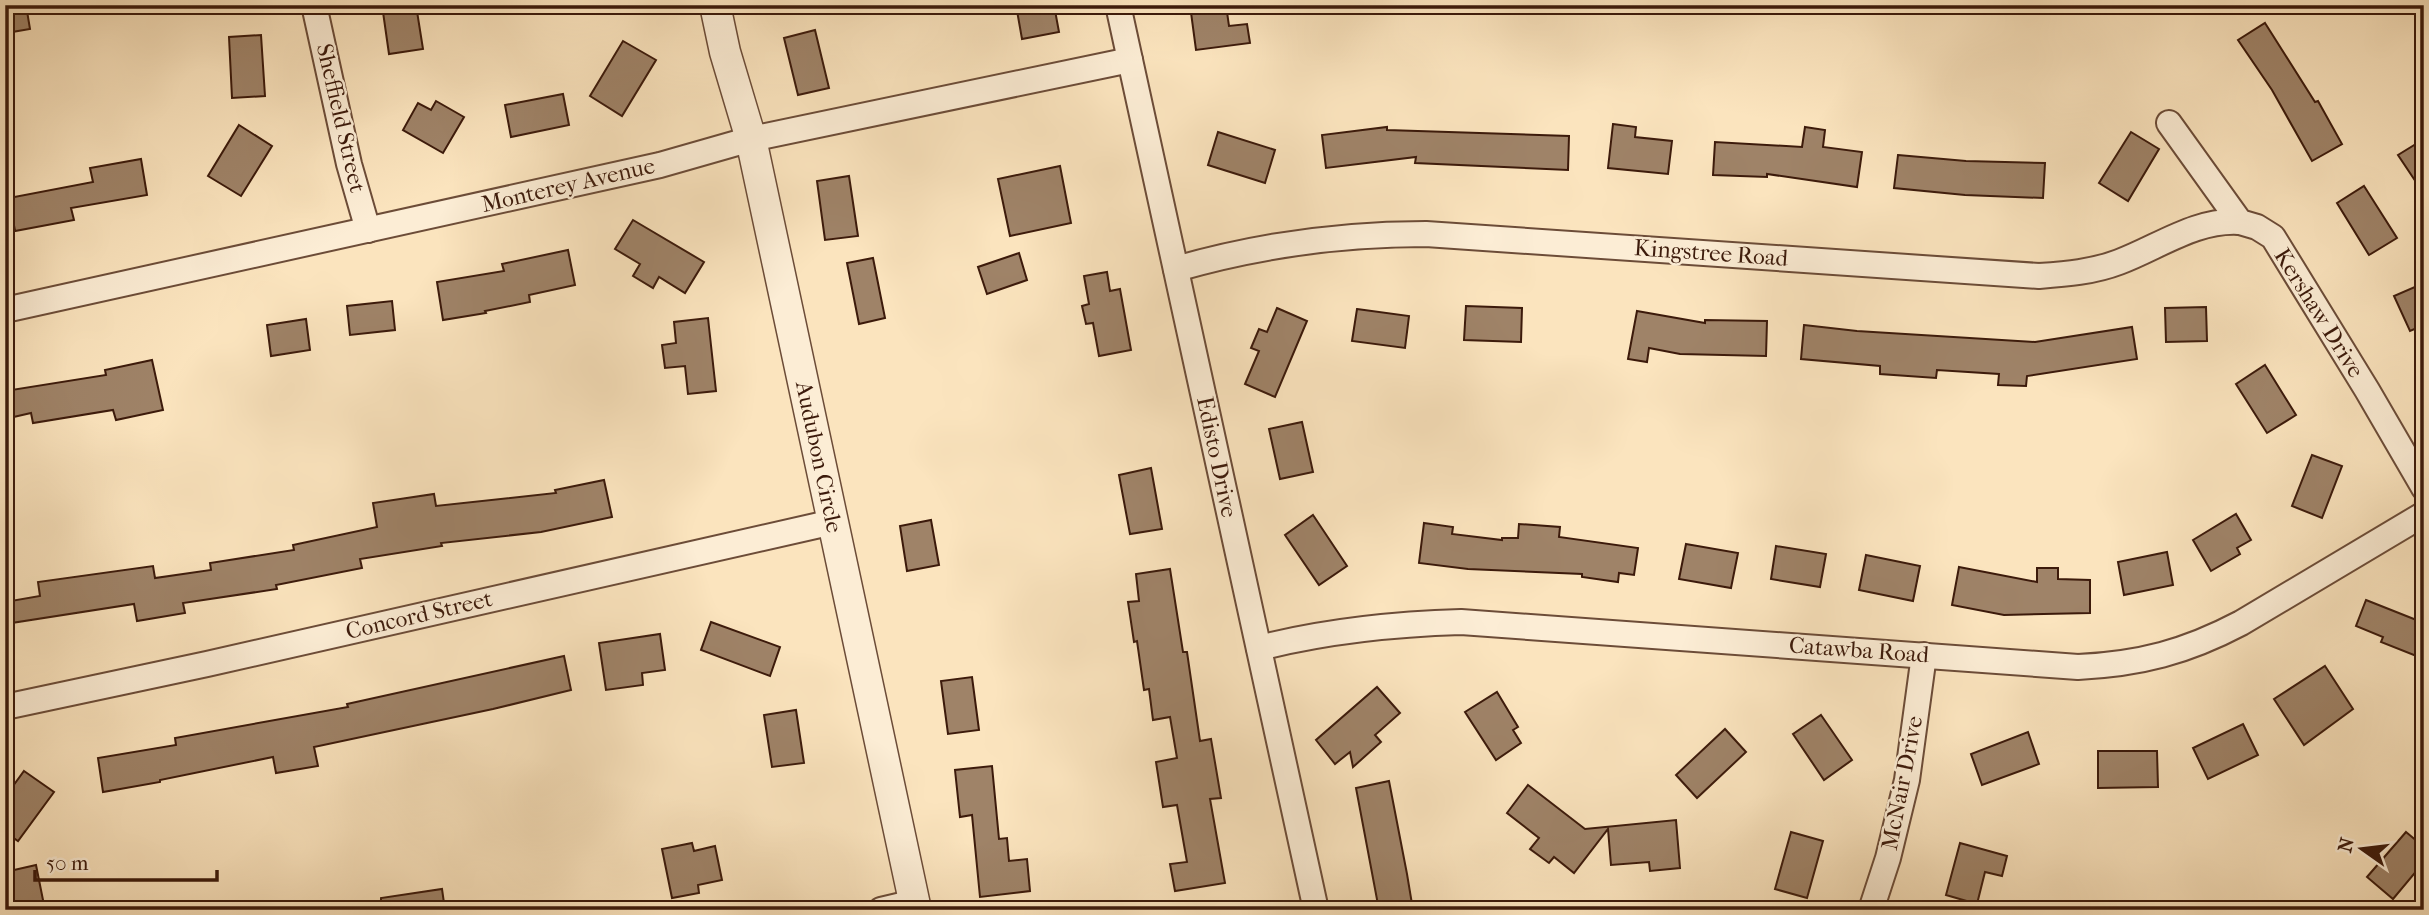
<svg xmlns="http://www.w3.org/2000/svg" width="2429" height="915" viewBox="0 0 2429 915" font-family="'IM FELL French Canon',serif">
<rect width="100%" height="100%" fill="#fbe4be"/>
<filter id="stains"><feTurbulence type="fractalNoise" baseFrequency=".00286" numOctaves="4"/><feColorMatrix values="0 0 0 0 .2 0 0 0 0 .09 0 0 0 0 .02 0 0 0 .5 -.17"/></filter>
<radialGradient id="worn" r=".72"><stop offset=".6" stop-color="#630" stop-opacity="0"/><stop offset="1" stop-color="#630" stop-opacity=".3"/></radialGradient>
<g fill="#9f8368" stroke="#3c1a0b" stroke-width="2">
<path d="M 7,5 L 26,5 L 30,29 L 12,32 Z"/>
<path d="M 382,5 L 416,5 L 423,49 L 389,54 Z"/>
<path d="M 1016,5 L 1054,5 L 1059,32 L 1022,39 Z"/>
<path d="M 1190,5 L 1226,5 L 1229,26 L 1247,24 L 1250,43 L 1196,50 Z"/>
<path d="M 2265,23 L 2315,102 L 2318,101 L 2342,144 L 2312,161 L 2272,90 L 2238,40 Z"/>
<path d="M 815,30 L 829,88 L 798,95 L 784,38 Z"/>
<path d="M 261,35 L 265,96 L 232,98 L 229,37 Z"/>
<path d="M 623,41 L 656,60 L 622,116 L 590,96 Z"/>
<path d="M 563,94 L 569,125 L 511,137 L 505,105 Z"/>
<path d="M 436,101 L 464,117 L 443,153 L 403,130 L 418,103 L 431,110 Z"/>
<path d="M 1613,124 L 1636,127 L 1635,137 L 1672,141 L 1668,174 L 1608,168 Z"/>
<path d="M 239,125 L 272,146 L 241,196 L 208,176 Z"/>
<path d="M 1387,127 L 1387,130 L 1569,136 L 1568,170 L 1415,163 L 1416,157 L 1326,168 L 1322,135 Z"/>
<path d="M 1805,127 L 1825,130 L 1823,147 L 1862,152 L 1857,187 L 1767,174 L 1767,177 L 1713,175 L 1715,142 L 1802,147 Z"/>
<path d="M 1218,132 L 1275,150 L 1265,183 L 1208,165 Z"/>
<path d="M 2131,132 L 2159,149 L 2128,201 L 2099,183 Z"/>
<path d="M 2424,139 L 2424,194 L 2398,155 Z"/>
<path d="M 1898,155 L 1966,161 L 2045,163 L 2043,198 L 1965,195 L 1894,188 Z"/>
<path d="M 141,159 L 147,195 L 71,208 L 74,220 L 15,231 L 9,198 L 93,182 L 90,168 Z"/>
<path d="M 1060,166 L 1071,223 L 1010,236 L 998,179 Z"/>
<path d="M 849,176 L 858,236 L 825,240 L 817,181 Z"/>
<path d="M 2364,186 L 2397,238 L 2369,255 L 2337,203 Z"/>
<path d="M 633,220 L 704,262 L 685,293 L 659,277 L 653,288 L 633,276 L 640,264 L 615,249 Z"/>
<path d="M 568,250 L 575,285 L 529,295 L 530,302 L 485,311 L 486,313 L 443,320 L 437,282 L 504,271 L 502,264 Z"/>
<path d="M 1019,253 L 1027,280 L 987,294 L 978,267 Z"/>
<path d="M 873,258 L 885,318 L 859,324 L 847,263 Z"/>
<path d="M 1107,272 L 1110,291 L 1120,289 L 1131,350 L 1099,356 L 1093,323 L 1086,324 L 1082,306 L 1089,304 L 1084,276 Z"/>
<path d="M 2424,283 L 2424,325 L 2410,331 L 2394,296 Z"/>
<path d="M 392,301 L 395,330 L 350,335 L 347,306 Z"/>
<path d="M 1466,306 L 1522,308 L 1521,342 L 1464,340 Z"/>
<path d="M 2206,307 L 2207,341 L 2166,342 L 2165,308 Z"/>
<path d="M 1277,308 L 1307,321 L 1275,397 L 1245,384 L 1259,351 L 1251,348 L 1259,329 L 1267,332 Z"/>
<path d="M 1357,309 L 1409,316 L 1405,348 L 1352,341 Z"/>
<path d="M 1637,311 L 1705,323 L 1705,320 L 1767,321 L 1766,356 L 1680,354 L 1649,348 L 1647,362 L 1628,359 Z"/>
<path d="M 708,318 L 716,391 L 688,394 L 685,366 L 665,368 L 662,345 L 676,343 L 674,322 Z"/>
<path d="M 306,319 L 310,350 L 271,356 L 267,325 Z"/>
<path d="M 1804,325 L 1857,331 L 2035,342 L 2132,327 L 2137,359 L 2027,376 L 2026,386 L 1998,385 L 1999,374 L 1937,370 L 1936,378 L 1880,374 L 1880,366 L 1801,359 Z"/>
<path d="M 152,360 L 163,410 L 116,420 L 113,410 L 33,423 L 31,413 L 5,419 L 5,391 L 106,375 L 105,370 Z"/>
<path d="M 2265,365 L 2296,415 L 2267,433 L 2236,384 Z"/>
<path d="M 1302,422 L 1313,472 L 1280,479 L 1269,429 Z"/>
<path d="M 2312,455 L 2342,466 L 2322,518 L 2292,506 Z"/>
<path d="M 1151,468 L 1162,529 L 1130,534 L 1119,475 Z"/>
<path d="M 604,480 L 612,517 L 541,532 L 441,543 L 442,546 L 360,559 L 362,568 L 276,585 L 277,589 L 183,603 L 185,613 L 137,621 L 134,604 L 5,624 L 5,602 L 40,596 L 38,582 L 153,566 L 155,578 L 211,570 L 210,563 L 294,550 L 293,545 L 377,527 L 373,503 L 434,494 L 436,506 L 556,493 L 555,490 Z"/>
<path d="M 2236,514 L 2251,540 L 2237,548 L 2240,554 L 2211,571 L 2193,540 Z"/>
<path d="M 1313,515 L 1347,566 L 1319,585 L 1285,535 Z"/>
<path d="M 931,520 L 939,565 L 907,571 L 900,526 Z"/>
<path d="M 1424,523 L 1453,527 L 1452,534 L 1502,540 L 1502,538 L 1518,538 L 1519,524 L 1560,527 L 1559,537 L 1638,548 L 1634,575 L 1619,573 L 1618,582 L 1582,577 L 1582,574 L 1468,569 L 1419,563 Z"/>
<path d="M 1686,544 L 1738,553 L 1731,588 L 1679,579 Z"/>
<path d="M 1776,546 L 1826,554 L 1820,587 L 1771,579 Z"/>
<path d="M 2167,552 L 2173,585 L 2124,595 L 2118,562 Z"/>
<path d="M 1866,555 L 1920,566 L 1913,601 L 1859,590 Z"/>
<path d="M 1959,567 L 2037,582 L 2037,568 L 2058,568 L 2058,579 L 2090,580 L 2090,613 L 2004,615 L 1952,605 Z"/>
<path d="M 1170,569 L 1183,652 L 1187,652 L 1200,741 L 1211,739 L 1221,798 L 1210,799 L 1225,883 L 1175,891 L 1170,864 L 1187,862 L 1177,805 L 1163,807 L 1156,762 L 1177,758 L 1170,717 L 1153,720 L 1149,689 L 1144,690 L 1137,641 L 1134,642 L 1128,602 L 1139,601 L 1136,574 Z"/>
<path d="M 2366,600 L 2424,623 L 2424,659 L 2381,642 L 2383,637 L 2356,626 Z"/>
<path d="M 711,622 L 780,647 L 770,676 L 701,650 Z"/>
<path d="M 660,634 L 665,670 L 642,673 L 643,685 L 606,690 L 599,643 Z"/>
<path d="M 564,656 L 571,690 L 493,709 L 314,747 L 318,766 L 276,773 L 273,757 L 160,780 L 160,782 L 103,792 L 98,758 L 176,745 L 175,738 L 348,707 L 347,704 Z"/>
<path d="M 2325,666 L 2353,709 L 2304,745 L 2274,699 Z"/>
<path d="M 972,677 L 979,730 L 948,734 L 941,681 Z"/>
<path d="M 1377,687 L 1400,713 L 1375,735 L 1381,742 L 1353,767 L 1350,752 L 1335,764 L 1316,740 Z"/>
<path d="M 1497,692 L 1518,727 L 1513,730 L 1521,743 L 1496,760 L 1465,712 Z"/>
<path d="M 796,710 L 804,763 L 772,767 L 764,715 Z"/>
<path d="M 1821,715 L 1852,760 L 1824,780 L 1793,734 Z"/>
<path d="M 2243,724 L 2258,755 L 2208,779 L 2193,748 Z"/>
<path d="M 1725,729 L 1746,752 L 1697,798 L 1676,775 Z"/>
<path d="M 2028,732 L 2039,764 L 1982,785 L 1971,754 Z"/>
<path d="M 2098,751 L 2157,751 L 2158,787 L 2098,788 Z"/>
<path d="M 992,766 L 999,839 L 1007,838 L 1009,861 L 1027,859 L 1030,891 L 980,897 L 972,815 L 960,817 L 955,770 Z"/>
<path d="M 24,771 L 54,792 L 18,841 L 5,832 L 5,797 Z"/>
<path d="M 1389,781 L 1407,874 L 1413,910 L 1379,910 L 1356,788 Z"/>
<path d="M 1528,785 L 1585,829 L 1676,820 L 1680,868 L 1650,871 L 1649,862 L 1611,865 L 1608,829 L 1574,873 L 1554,857 L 1549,863 L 1530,849 L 1539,838 L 1507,813 Z"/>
<path d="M 1791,832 L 1823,841 L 1807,898 L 1775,889 Z"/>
<path d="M 2406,832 L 2424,847 L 2424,862 L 2393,899 L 2367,877 Z"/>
<path d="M 692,843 L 694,851 L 715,846 L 722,880 L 698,885 L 699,893 L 672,898 L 662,849 Z"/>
<path d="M 1960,843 L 2007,856 L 2002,876 L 1985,872 L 1977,904 L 1946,895 Z"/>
<path d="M 36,865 L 45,910 L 5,910 L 5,872 Z"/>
<path d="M 442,889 L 445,910 L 381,910 L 381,898 Z"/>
</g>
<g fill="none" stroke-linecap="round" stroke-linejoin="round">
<g stroke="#6c4c38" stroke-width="28">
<g id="minor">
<path d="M 314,5 L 349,164 L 368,230"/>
<path d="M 1118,5 L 1316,910"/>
<path d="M 2169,123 L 2240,222 L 2257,227 L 2273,237 L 2367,390 L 2424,488"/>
<path d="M 1176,269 C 1259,245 1340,234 1426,234 L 2039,276 C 2066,274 2093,272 2119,262 C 2159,247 2196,219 2240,222"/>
<path d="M 5,310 L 660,165 L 751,139 L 1130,60"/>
<path d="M 1259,648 C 1326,631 1392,624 1461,622 L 2078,667 C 2140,664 2186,652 2241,623 L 2424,514"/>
<path d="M 5,707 L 207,664 L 833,522"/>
<path d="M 881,910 L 915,902"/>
<path d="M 1871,910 L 1888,858 L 1907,780 L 1924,655"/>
</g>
</g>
<g stroke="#6c4c38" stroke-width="33">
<path id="tertiary" d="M 715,5 L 725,52 L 751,139 L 916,910"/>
</g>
<use href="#minor" stroke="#fcedd5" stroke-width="24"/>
<use href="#tertiary" stroke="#fcedd5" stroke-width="30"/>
</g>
<g text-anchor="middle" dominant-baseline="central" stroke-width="5" stroke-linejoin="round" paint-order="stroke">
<g font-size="23" fill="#3c1a0b" stroke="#fcedd5">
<text transform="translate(341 118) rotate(77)">Sheffield Street</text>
<text transform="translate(568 185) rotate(-13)">Monterey Avenue</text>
<text transform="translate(1711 253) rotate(4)">Kingstree Road</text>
<text transform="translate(2319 313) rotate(58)">Kershaw Drive</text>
<text transform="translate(819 457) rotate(78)">Audubon Circle</text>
<text transform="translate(1217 457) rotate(78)">Edisto Drive</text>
<text transform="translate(419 615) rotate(-13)">Concord Street</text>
<text transform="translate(1859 650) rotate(4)">Catawba Road</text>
<text transform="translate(1902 783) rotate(-79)">McNair Drive</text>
</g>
</g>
<rect width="2429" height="915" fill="none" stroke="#fbe4be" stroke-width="28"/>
<rect x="7" y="7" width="2415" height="901" fill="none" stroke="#3c1a0b" stroke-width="3.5"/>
<rect x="14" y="14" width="2401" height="887" fill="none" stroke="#3c1a0b" stroke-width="2"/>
<g transform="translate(2362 849) rotate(284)" stroke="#fcedd5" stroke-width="5" paint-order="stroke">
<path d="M0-5L12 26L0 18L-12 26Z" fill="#3c1a0b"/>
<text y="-10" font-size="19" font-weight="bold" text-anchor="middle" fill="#3c1a0b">N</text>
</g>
<path d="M35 870v10h182v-10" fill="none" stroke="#3c1a0b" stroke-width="3.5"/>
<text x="46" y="870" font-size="21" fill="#3c1a0b" stroke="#fcedd5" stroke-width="5" paint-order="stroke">50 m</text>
<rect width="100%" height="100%" filter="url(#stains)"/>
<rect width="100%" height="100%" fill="url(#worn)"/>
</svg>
